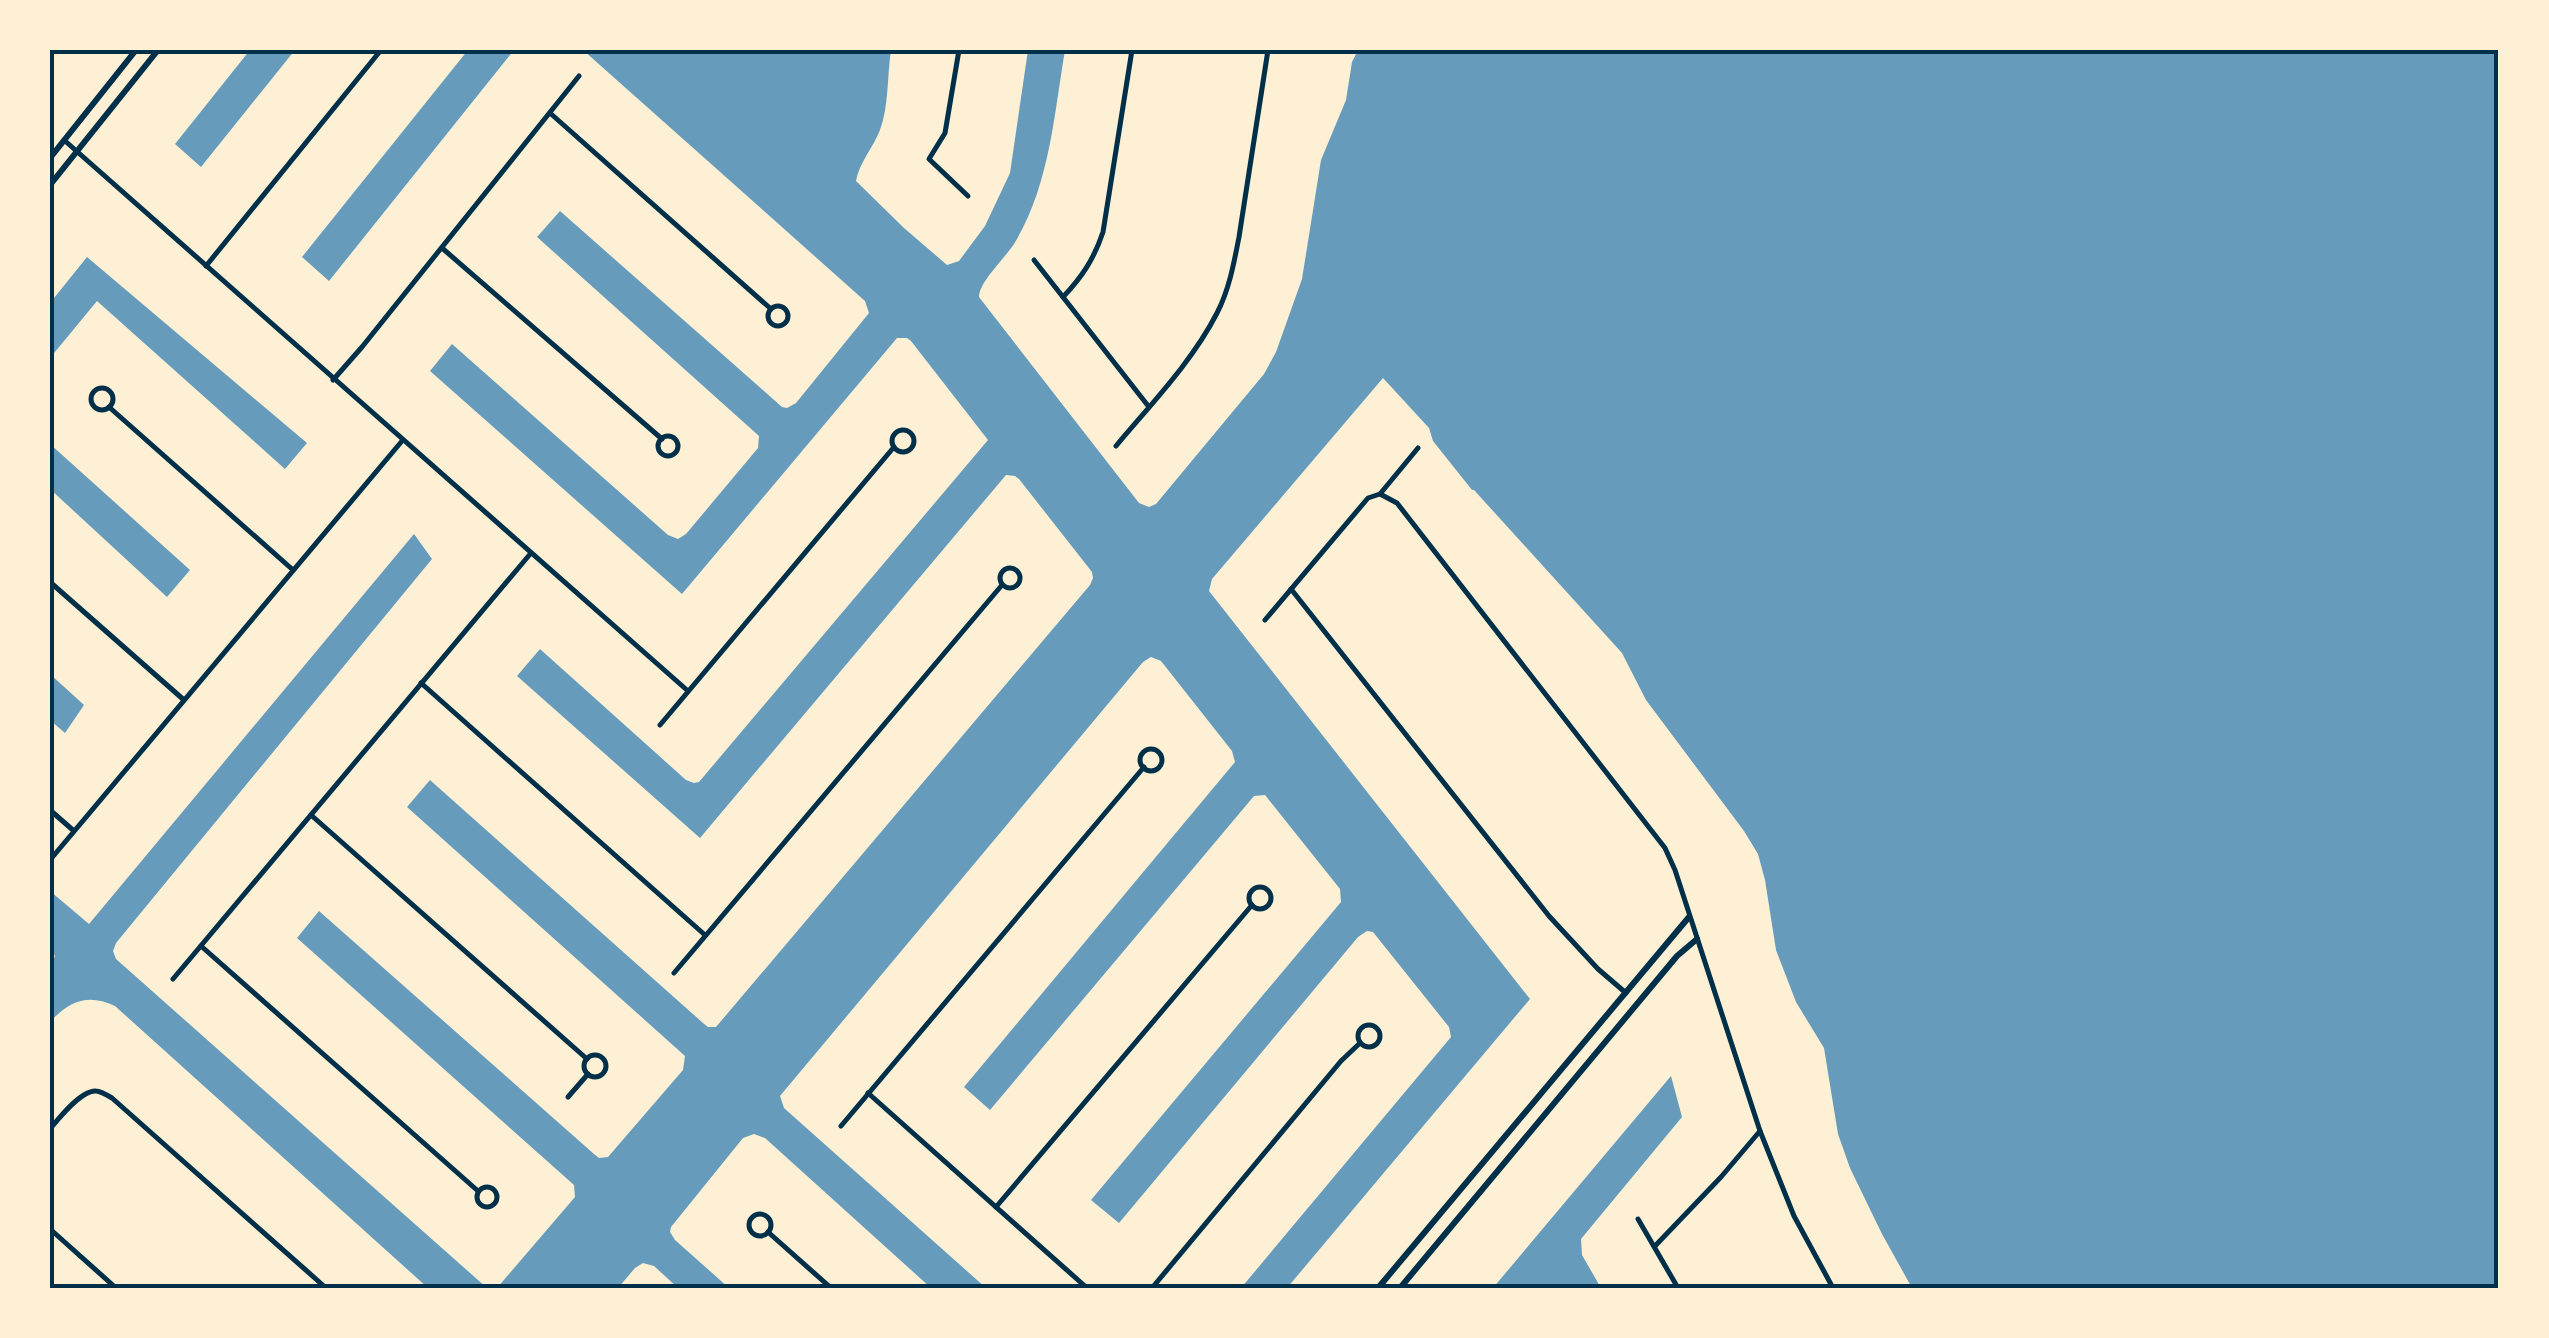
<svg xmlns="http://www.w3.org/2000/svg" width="2549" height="1338" viewBox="0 0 2549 1338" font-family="'Sofia Sans Condensed',sans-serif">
<rect width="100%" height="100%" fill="#fdf0d5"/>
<g fill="#669bbc">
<path d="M 250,50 L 295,50 L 201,167 L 175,144 Z"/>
<path d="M 468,50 L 514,50 L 329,281 L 302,257 Z"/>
<path d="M 583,50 L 758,50 L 772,53 L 797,50 L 891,50 C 887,76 889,106 880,130 C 873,148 859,163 856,181 L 904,228 L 947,265 L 959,261 L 985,226 L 1010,173 L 1028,50 L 1065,50 C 1054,115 1050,181 1017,239 C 1008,256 979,281 979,297 L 1139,503 L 1149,507 L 1156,504 L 1264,374 L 1276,352 L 1302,279 L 1321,160 L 1346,100 L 1352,62 L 1358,50 L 2499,50 L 2499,1288 L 1912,1288 L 1882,1234 L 1850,1168 L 1838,1134 L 1824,1048 L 1796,1002 L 1776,950 L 1765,880 L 1758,854 L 1744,831 L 1646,700 L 1622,653 L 1474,490 L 1472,490 L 1433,441 L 1429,428 L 1383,378 L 1212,579 L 1209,591 L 1530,999 L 1287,1288 L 1241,1288 L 1451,1037 L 1449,1027 L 1373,932 L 1367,931 L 1358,937 L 1119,1223 L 1091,1200 L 1341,902 L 1340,889 L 1265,795 L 1254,796 L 990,1110 L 964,1087 L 1235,762 L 1232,751 L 1161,661 L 1151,657 L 1143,662 L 780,1096 L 784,1108 L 986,1288 L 931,1288 L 765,1138 L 754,1134 L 743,1138 L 671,1227 L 670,1232 L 675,1240 L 729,1288 L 678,1288 L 654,1266 L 643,1263 L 635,1268 L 618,1288 L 497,1288 L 575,1197 L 574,1185 L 297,938 L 319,911 L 594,1154 L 599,1158 L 608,1157 L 683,1070 L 685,1056 L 407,807 L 430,780 L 703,1023 L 708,1027 L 716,1027 L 1090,585 L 1093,578 L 1092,572 L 1019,479 L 1015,476 L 1006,475 L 700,838 L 517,676 L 540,649 L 686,780 L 694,783 L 699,782 L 988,440 L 911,341 L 907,338 L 897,338 L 682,594 L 430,371 L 452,344 L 668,535 L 678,539 L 686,534 L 758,448 L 759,436 L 537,237 L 560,211 L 782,407 L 787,408 L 796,403 L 869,313 L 865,301 Z"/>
<path d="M 87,257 L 307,443 L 285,469 L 97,301 L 50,358 L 50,303 Z"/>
<path d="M 50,444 L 190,570 L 167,597 L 50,489 Z"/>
<path d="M 414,534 L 432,559 L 116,943 L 113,951 L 116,959 L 487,1288 L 428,1288 L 115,1006 C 88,993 69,1001 50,1022 L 50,967 L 55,956 L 50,947 L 50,891 L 89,924 Z"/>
<path d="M 50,674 L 84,705 L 65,733 L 50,720 Z"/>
<path d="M 1671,1076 L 1682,1117 L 1581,1239 L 1582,1255 L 1601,1288 L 1493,1288 Z"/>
</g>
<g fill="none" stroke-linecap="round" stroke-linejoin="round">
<g stroke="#003049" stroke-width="5">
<path d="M 959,50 L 945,133 L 929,159 L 968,196"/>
<path d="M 550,113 L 771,309"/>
<path d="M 64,140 L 688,691"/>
<path d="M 442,248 L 662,439"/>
<path d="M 1034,260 L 1149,407"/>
<path d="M 206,266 L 381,50"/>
<path d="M 1063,297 C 1082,277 1094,259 1103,232 L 1132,50"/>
<circle cx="778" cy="316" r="10"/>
<path d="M 333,380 L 362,347 L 579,76"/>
<circle cx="102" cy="399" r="11"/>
<path d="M 109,407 L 293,570"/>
<circle cx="903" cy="441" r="11"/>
<circle cx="668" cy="446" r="10"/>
<path d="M 1116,446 C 1151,404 1192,362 1217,313 C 1229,290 1234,263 1239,237 L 1268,50"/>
<path d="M 1380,494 L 1397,503 L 1665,848 L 1675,870 L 1760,1131 L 1794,1216 L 1833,1288"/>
<circle cx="1010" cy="578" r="10"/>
<path d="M 50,582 L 184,700"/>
<path d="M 1291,589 L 1549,916 L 1598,969 L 1626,993"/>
<path d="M 1265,620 L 1368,498 L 1380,494 L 1418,448"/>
<path d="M 421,683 L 705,935"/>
<path d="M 660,725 L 894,447"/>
<circle cx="1151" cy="760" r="11"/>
<path d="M 50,810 L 74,831"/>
<path d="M 311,815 L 587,1059"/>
<path d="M 50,860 L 402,441"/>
<circle cx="1260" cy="898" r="11"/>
<path d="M 201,946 L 478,1191"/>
<path d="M 674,973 L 1002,585"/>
<path d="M 173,979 L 531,553"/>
<circle cx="1369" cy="1036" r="11"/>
<circle cx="595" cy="1066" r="11"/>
<path d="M 868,1093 L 1087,1288"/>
<path d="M 568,1097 L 588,1074"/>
<path d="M 841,1126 L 1144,767"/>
<path d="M 50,1129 C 59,1118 81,1090 96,1091 C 100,1091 107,1095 112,1098 L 326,1288"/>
<circle cx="487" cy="1197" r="10"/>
<path d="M 996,1207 L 1252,905"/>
<circle cx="760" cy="1225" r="11"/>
<path d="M 1638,1219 L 1678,1288"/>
<path d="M 50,1229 L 116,1288"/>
<path d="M 768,1232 L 831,1288"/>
<path d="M 1655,1246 L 1721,1177 L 1760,1131"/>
<path d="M 1152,1288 L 1341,1061 L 1360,1043"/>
</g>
<g stroke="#003049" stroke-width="6">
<path d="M 50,158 L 136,50"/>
<path d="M 50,185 L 158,50"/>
<path d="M 1378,1288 L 1689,917"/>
<path d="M 1400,1288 L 1677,956 L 1697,939"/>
</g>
</g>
<rect width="2549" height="1338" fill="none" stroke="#fdf0d5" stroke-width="105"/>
<rect x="52" y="52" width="2444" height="1234" fill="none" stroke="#003049" stroke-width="4"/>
</svg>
